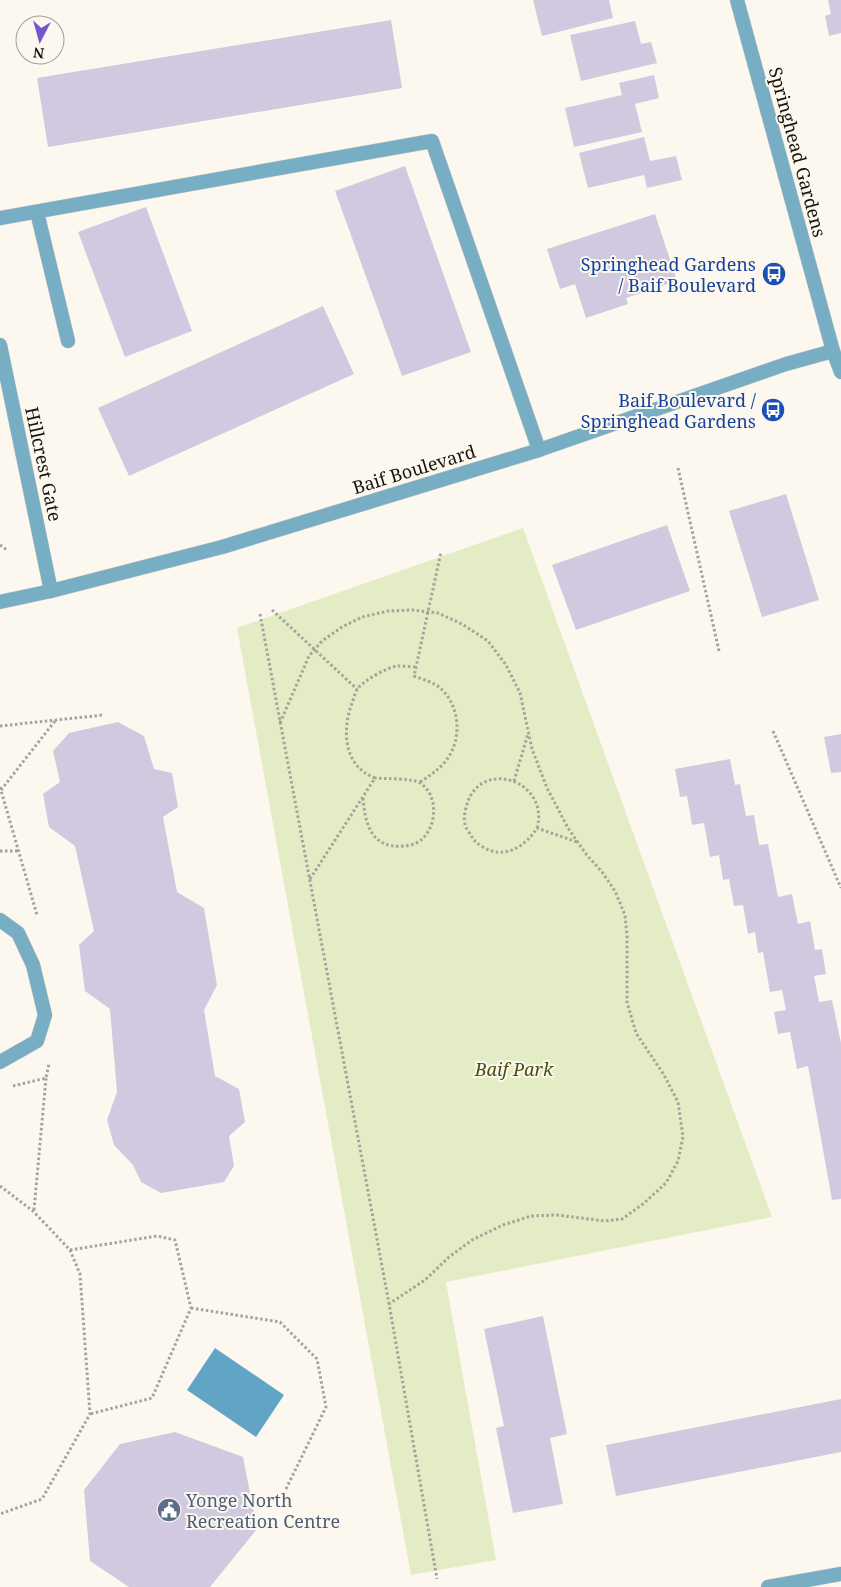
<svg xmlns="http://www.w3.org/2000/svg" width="841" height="1587" viewBox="0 0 841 1587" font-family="'Noto Serif',serif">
<rect width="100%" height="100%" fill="#fdf8ef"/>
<path fill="#e4ecc5" d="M 523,528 L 772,1217 L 446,1282 L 496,1560 L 411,1575 L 237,628 Z"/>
<path fill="#62a4c4" d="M 215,1348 L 284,1395 L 256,1437 L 187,1390 Z"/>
<g fill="#d1c9df">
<path d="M 533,0 L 609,0 L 613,18 L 542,36 Z"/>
<path d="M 828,0 L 841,0 L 841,33 L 829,36 L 825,16 L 831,14 Z"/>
<path d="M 391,20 L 402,88 L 48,147 L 37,78 Z"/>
<path d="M 635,21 L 641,44 L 651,42 L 657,63 L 581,81 L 570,35 Z"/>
<path d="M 654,75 L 659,98 L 635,104 L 642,132 L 574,147 L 565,108 L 622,95 L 619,83 Z"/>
<path d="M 644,137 L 650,161 L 676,156 L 682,180 L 647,188 L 644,175 L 588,188 L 579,153 Z"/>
<path d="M 405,166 L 471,352 L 402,376 L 335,191 Z"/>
<path d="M 146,207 L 192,331 L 125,357 L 78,232 Z"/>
<path d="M 655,214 L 677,281 L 626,298 L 628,304 L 586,318 L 575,284 L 560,289 L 547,249 Z"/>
<path d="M 323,306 L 354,374 L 129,476 L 98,408 Z"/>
<path d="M 786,494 L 819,600 L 762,617 L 729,511 Z"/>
<path d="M 667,525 L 690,591 L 576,630 L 552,565 Z"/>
<path d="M 118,722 L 144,736 L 154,769 L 172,773 L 178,807 L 163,817 L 177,892 L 204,908 L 217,985 L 204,1010 L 215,1076 L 239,1089 L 245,1122 L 229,1136 L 234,1166 L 224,1182 L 161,1193 L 141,1182 L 133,1165 L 114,1145 L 107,1120 L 117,1092 L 110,1009 L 85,991 L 79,945 L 94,931 L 75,846 L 49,827 L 43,794 L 60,782 L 53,751 L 69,733 Z"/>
<path d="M 841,734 L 841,772 L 831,773 L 824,737 Z"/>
<path d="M 730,759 L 735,785 L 740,784 L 746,816 L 754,815 L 759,845 L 768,844 L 778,897 L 792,894 L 798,924 L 810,921 L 815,950 L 822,949 L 826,974 L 814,976 L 819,1002 L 832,1000 L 841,1043 L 841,1199 L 832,1200 L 808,1066 L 797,1069 L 790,1032 L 778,1034 L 774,1012 L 786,1010 L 782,990 L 770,992 L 763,952 L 758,953 L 755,932 L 748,934 L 743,905 L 734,906 L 729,879 L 723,880 L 719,855 L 710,857 L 704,823 L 692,825 L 687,796 L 680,797 L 675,769 Z"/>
<path d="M 543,1316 L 567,1434 L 550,1438 L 563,1504 L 513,1513 L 496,1428 L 504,1426 L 484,1329 Z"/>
<path d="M 841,1399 L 841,1452 L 616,1496 L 606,1445 Z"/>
<path d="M 175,1432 L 243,1457 L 257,1529 L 210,1587 L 129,1587 L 90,1561 L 84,1490 L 120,1444 Z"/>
</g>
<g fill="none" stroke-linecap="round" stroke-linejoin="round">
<g stroke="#d9d4cb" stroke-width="15">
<g id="service">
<path d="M 37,212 L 68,341"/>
<path d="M 0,218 L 432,141 L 539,450"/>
<path d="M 0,920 L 18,933 L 33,965 L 45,1015 L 37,1041 L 0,1062"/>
</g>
</g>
<g stroke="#d9d4cb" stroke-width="15">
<g id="minor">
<path d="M 737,0 L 833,351 L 841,372"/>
<path d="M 0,345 L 51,591"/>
<path d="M 0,602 L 51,591 L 222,547 L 539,450 L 786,364 L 833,351"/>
</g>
</g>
<g stroke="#d9d4cb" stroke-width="15">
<path id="tertiary" d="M 768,1587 L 841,1574"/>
</g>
<g stroke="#a7a29a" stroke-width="3" stroke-dasharray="2.5 2.5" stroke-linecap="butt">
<path d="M 678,468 L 719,651"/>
<path d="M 0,545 L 7,550"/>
<path d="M 272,610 L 357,689"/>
<path d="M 260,614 L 388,1298 L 437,1579"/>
<path d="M 280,723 L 309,656 L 322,641 L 342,627 L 362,617 L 388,611 L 412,610 L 438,613 L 462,624 L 488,641 L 506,665 L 520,693 L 532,749 L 547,788 L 568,828 L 586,854 L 602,872 L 615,891 L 625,915 L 627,936 L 627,1002 L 636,1033 L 664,1075 L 678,1102 L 683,1137 L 678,1161 L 666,1183 L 643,1204 L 622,1219 L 605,1221 L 557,1215 L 531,1216 L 503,1225 L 472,1240 L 449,1257 L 425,1280 L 389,1304"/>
<path d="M 0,726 L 103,715"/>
<path d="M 773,731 L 841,888"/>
<path d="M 514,781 L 528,734"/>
<path d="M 420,782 C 429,776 437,771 444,763 C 463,742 461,705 439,687 C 432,682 422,679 414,676 L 441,552"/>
<path d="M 0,787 L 37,915"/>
<path d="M 1,790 L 55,721"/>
<path d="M 363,798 C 365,823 371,849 403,846 C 409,846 416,844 421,840 C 437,827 439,795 420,783 C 413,778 385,779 375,778"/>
<path d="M 537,828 C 550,783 485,758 468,801 C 466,807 463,817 465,824 C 465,828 470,833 472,837 C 475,842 478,844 483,847 C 504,860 525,847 537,828 L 577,842"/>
<path d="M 0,851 L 19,851"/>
<path d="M 310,879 L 375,778 C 343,766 342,730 352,703 C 354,698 355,692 358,688 C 365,680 387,667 398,666 C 404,666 411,667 417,667"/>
<path d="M 13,1086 L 46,1078 L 49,1064"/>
<path d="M 0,1186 L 33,1211 L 70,1250 L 80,1274 L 90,1414 L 42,1499 L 0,1514"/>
<path d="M 34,1210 L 46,1078"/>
<path d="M 70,1250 L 157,1236 L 175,1240 L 191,1308 L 152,1398 L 90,1414"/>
<path d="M 191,1308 L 280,1322 L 317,1359 L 326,1407 L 285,1491"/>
</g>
<use href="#service" stroke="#78aec3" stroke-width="14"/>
<use href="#minor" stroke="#78aec3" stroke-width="14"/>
<use href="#tertiary" stroke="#78aec3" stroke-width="14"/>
</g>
<defs>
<g id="bus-disc" transform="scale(1.25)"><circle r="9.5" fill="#1a4fb4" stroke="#fdf8ef"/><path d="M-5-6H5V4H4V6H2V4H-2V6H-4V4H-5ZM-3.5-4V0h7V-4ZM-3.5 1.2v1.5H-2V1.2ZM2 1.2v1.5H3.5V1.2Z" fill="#fff"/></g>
<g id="civic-disc" transform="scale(1.25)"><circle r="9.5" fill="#5c6f8a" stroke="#fdf8ef"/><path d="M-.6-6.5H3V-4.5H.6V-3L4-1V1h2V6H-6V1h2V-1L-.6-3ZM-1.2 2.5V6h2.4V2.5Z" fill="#fff"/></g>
</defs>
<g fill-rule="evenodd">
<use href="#bus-disc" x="774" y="274"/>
<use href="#bus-disc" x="773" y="410"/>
<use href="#civic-disc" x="169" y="1510"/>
</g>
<g text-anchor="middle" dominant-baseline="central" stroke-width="4" stroke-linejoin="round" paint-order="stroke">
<g font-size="18" fill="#19140d" stroke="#fdf8ef">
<text transform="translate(798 152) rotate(75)">Springhead Gardens</text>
<text transform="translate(44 464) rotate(78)">Hillcrest Gate</text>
<text transform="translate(414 469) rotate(-17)">Baif Boulevard</text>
</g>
<g font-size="18" fill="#164399" stroke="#fdf8ef" text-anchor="end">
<text x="756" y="264">Springhead Gardens<tspan x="756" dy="21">/ Baif Boulevard</tspan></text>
<text x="756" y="400">Baif Boulevard /<tspan x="756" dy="21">Springhead Gardens</tspan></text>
</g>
<g font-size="18" font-style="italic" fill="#464f07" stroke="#fdf8ef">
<text x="514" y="1069">Baif Park</text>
</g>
<g font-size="18" fill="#4e5e75" stroke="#fdf8ef" text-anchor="start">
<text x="186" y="1500">Yonge North<tspan x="186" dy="21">Recreation Centre</tspan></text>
</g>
</g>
<g transform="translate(40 40) rotate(186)"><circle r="24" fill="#fdf8ef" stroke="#a29d95"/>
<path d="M0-4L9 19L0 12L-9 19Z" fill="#7655cf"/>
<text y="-8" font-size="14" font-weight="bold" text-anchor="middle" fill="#19140d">N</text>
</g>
</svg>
